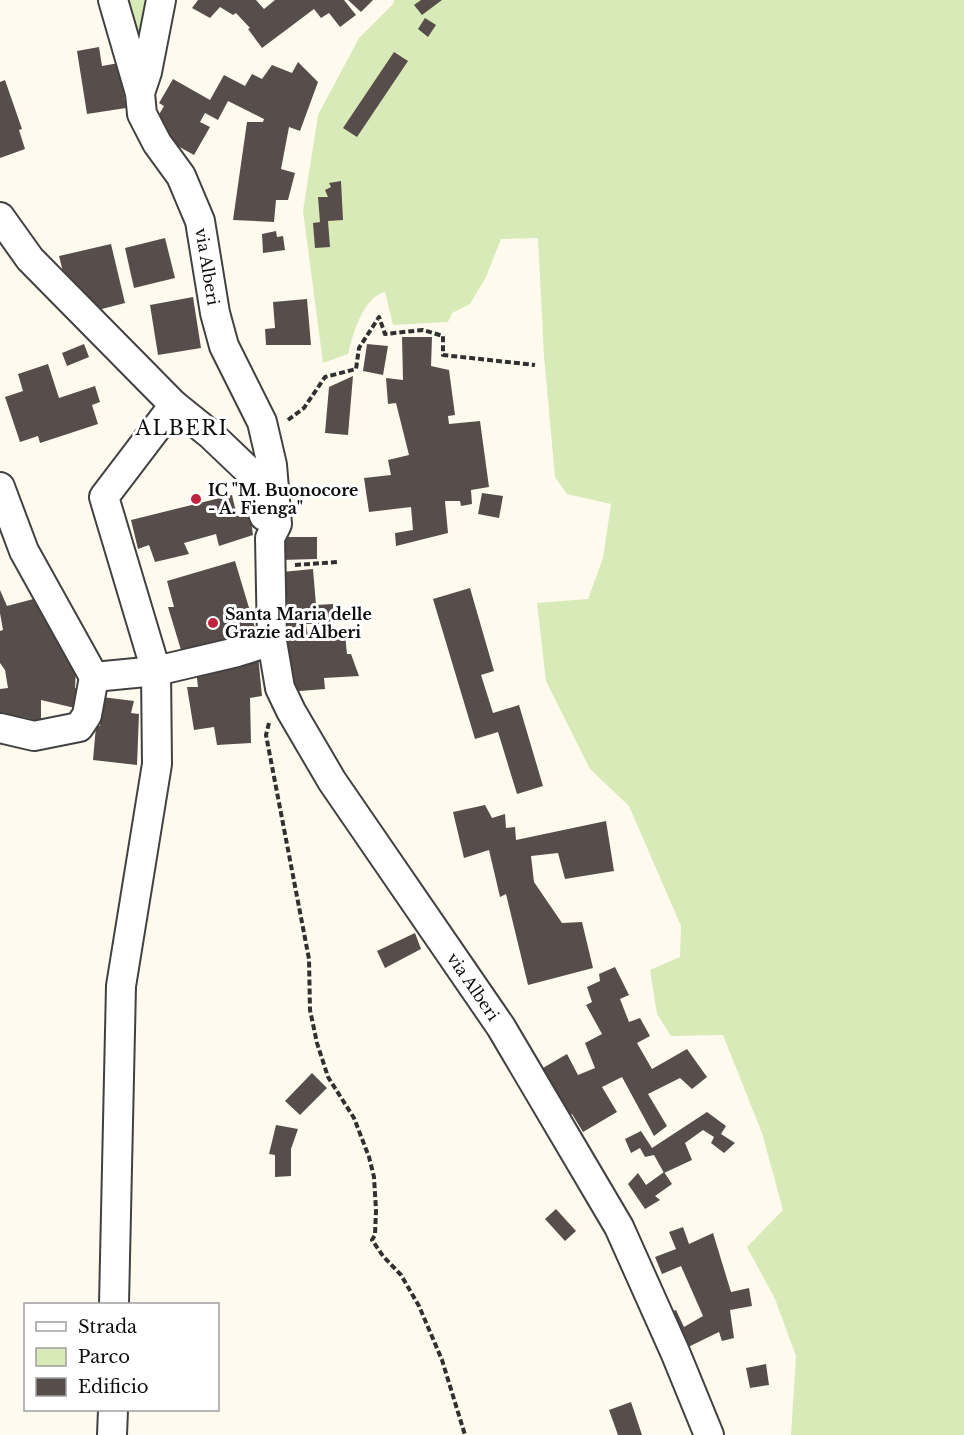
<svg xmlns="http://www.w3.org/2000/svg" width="964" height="1435" viewBox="0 0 964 1435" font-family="'Libre Baskerville',serif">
<rect width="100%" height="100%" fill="#fffaee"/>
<g fill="#d8eab7">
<path d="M 120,0 L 154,0 L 139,70 Z"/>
<path d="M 394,0 L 964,0 L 964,1435 L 791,1435 L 796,1356 L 775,1299 L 747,1247 L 783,1210 L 762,1133 L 723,1035 L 671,1036 L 657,1014 L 650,970 L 680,957 L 681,926 L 629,806 L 590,769 L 546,681 L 537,603 L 588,599 L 603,558 L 611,504 L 567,494 L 555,477 L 544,356 L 538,238 L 501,239 L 486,277 L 470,304 L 452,313 L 448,322 L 393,325 L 385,292 C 363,297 353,334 348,354 L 323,363 L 303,211 L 318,115 L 359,38 L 393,4 Z"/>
</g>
<g fill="#574d4a">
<path d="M 198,0 L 256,0 L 264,9 L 275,0 L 344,0 L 356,15 L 340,27 L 329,13 L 321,18 L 314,9 L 262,48 L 248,29 L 250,28 L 236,13 L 233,15 L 220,7 L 210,18 L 192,8 Z"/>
<path d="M 348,0 L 373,0 L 361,12 Z"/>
<path d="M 421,0 L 442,0 L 422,15 L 414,5 Z"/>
<path d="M 425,18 L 436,25 L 428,37 L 418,29 Z"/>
<path d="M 99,47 L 102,66 L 119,63 L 126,108 L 87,114 L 77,51 Z"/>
<path d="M 394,52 L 408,61 L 357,137 L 343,128 Z"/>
<path d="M 298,62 L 318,82 L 300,131 L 289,127 L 281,169 L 295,173 L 288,200 L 276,200 L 274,222 L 233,220 L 247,122 L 263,122 L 264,119 L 228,101 L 218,120 L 205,113 L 200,122 L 210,127 L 194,155 L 165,139 L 169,132 L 154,123 L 164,106 L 159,103 L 173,79 L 210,100 L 224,75 L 245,86 L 252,74 L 262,79 L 272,65 L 292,73 Z"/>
<path d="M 5,80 L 22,129 L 19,130 L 25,149 L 0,158 L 0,82 Z"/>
<path d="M 341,181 L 343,220 L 328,221 L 330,247 L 315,248 L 313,223 L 320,222 L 318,197 L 328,197 L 325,190 L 331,187 L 329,183 Z"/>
<path d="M 276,231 L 277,237 L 283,236 L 285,250 L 263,253 L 262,234 Z"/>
<path d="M 165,238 L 175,278 L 134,288 L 125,248 Z"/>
<path d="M 111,244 L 125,303 L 94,311 L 74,282 L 66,284 L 59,256 Z"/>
<path d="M 193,297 L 201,348 L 158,355 L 150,305 Z"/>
<path d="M 307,299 L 311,345 L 266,345 L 265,329 L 275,328 L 273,302 Z"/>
<path d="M 402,337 L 432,337 L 431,366 L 449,370 L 455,415 L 448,416 L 449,424 L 480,421 L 489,487 L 471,490 L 472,504 L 461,506 L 460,501 L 445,501 L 448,533 L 396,546 L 395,533 L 413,530 L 411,507 L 369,512 L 364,478 L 391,475 L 388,460 L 409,455 L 396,403 L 388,404 L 386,378 L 403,380 Z"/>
<path d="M 84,344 L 89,357 L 67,366 L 62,353 Z"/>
<path d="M 367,344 L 388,346 L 383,375 L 363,371 Z"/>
<path d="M 48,364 L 59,398 L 95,386 L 100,402 L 92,405 L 98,424 L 40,443 L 38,436 L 20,442 L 5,397 L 23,391 L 18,374 Z"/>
<path d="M 353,376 L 348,435 L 325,433 L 329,387 Z"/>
<path d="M 482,493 L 503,496 L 499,518 L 478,514 Z"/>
<path d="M 232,495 L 237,516 L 250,512 L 253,535 L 219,546 L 216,534 L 184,543 L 189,554 L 155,562 L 149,545 L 138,549 L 131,520 Z"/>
<path d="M 280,537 L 317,537 L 317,559 L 280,560 Z"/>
<path d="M 235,561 L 258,638 L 184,660 L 168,607 L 174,607 L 167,581 Z"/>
<path d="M 313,569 L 316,605 L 333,604 L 335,623 L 306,624 L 308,636 L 345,634 L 347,654 L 351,654 L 359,676 L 324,678 L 325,689 L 287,692 L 282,572 Z"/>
<path d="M 470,588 L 494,671 L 481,675 L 493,713 L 519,705 L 543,786 L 517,794 L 498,732 L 475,739 L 433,599 Z"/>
<path d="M 0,590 L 7,606 L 41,597 L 63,624 L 73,668 L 76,669 L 75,688 L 84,690 L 79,709 L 41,700 L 41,722 L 22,717 L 22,727 L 0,722 L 0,689 L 8,688 L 5,670 L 0,663 L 0,631 L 3,630 L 0,613 Z"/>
<path d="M 258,655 L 262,696 L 250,698 L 251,743 L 217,745 L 214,727 L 194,730 L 187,687 L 198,687 L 196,669 Z"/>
<path d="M 102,697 L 134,701 L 131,713 L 139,714 L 137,765 L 93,760 L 96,726 L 100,726 Z"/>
<path d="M 485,805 L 492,818 L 505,814 L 506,828 L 515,827 L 516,840 L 606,821 L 614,871 L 565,879 L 558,853 L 531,856 L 534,882 L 562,923 L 582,922 L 593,968 L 528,985 L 506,894 L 500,897 L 489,850 L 464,858 L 453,812 Z"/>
<path d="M 415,933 L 421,949 L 385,968 L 377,951 Z"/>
<path d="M 615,967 L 629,995 L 620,999 L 629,1022 L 640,1018 L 650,1036 L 637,1043 L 652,1069 L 687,1049 L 707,1077 L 692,1089 L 680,1078 L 648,1094 L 667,1126 L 654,1136 L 622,1077 L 602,1087 L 617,1112 L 583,1132 L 572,1114 L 562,1119 L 536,1072 L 567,1054 L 578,1075 L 595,1068 L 585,1043 L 602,1034 L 586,1005 L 592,1002 L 587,987 L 600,981 L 599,974 Z"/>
<path d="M 312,1073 L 327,1088 L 300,1115 L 285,1101 Z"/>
<path d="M 707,1112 L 726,1126 L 721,1134 L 735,1143 L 724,1153 L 711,1143 L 714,1137 L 703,1130 L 685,1143 L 692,1160 L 664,1173 L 654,1155 L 645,1157 L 640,1148 L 631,1153 L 625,1139 L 641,1131 L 652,1148 Z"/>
<path d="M 276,1125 L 298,1129 L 291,1149 L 291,1176 L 275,1177 L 275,1155 L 269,1154 Z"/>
<path d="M 664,1172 L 672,1184 L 655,1196 L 660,1200 L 645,1209 L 628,1184 L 638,1173 L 646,1185 Z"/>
<path d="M 556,1209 L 576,1231 L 565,1241 L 545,1219 Z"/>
<path d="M 683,1227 L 689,1244 L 713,1233 L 731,1292 L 749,1288 L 752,1306 L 730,1310 L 734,1338 L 722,1341 L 719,1332 L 680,1351 L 664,1314 L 676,1310 L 684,1327 L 703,1316 L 681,1266 L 662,1274 L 655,1257 L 676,1249 L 669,1232 Z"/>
<path d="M 766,1364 L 769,1385 L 750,1388 L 746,1368 Z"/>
<path d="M 631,1402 L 642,1435 L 618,1435 L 609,1410 Z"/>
</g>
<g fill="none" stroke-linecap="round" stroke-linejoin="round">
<g stroke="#414141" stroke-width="32">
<g id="minor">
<path d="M 113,0 L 140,93"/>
<path id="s1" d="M 161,0 L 147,72 L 140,93 L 142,114 L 157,143 L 181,176 L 200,221 L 215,313 L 224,346 L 262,422 L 272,465 L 277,524 L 270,538 L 272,641 L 280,688 L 291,711 L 332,781 L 501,1027 L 619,1227 L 675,1352 L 709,1435"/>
<path d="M 0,217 L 30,259 L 174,405 L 210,434 L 251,473 L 264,516"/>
<path d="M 0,487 L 24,551 L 94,677 L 156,671 L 237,652 L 272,641"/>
<path d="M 0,728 L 34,736 L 79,727 L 87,715 L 94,677"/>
<path d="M 114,1304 L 121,986 L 157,764 L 156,671 L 104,497 L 174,405"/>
<path d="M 112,1435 L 113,1410"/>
</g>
</g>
<g stroke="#303030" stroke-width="4" stroke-dasharray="6 3" stroke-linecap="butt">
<path d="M 288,420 L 304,408 L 325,377 L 356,369 L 359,348 L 379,317 L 385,334 L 423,330 L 443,336 L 443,355 L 535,365"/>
<path d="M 295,565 L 338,562"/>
<path d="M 269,723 L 266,735 L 309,959 L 310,1010 L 317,1043 L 328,1077 L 354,1118 L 369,1157 L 374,1177 L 376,1210 L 375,1235 L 372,1240 L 383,1256 L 401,1275 L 419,1306 L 442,1360 L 465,1435"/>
</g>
<use href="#minor" stroke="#fff" stroke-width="28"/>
</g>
<g fill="#c1223d" stroke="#fff" stroke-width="2">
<circle cx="196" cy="499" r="6"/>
<circle cx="213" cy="623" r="6"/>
</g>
<g text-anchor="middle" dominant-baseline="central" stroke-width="6" stroke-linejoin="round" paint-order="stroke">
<g font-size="16" fill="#0e0e0e" stroke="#fff">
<text stroke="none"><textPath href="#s1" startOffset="285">via Alberi</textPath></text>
<text stroke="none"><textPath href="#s1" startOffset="1077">via Alberi</textPath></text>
</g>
<g font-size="16" font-weight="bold" fill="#0e0e0e" stroke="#fff" text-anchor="start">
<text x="208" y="490">IC "M. Buonocore<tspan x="208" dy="18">- A. Fienga"</tspan></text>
<text x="225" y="614">Santa Maria delle<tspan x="225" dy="18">Grazie ad Alberi</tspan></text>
</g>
<g font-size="20" letter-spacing="1.5" fill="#0e0e0e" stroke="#fff">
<text x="182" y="428">ALBERI</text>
</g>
</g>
<rect x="24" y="1303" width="195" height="108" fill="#ffffff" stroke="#9f9f9f" stroke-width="1.5"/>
<rect x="36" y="1322" width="30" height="9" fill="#ffffff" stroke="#9f9f9f" stroke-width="1.5"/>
<text x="78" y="1333" font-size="18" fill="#0e0e0e">Strada</text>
<rect x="36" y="1348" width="30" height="18" fill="#d8eab7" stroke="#9f9f9f" stroke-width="1.5"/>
<text x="78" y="1363" font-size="18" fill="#0e0e0e">Parco</text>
<rect x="36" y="1378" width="30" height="18" fill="#574d4a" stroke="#9f9f9f" stroke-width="1.5"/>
<text x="78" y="1393" font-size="18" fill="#0e0e0e">Edificio</text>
</svg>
